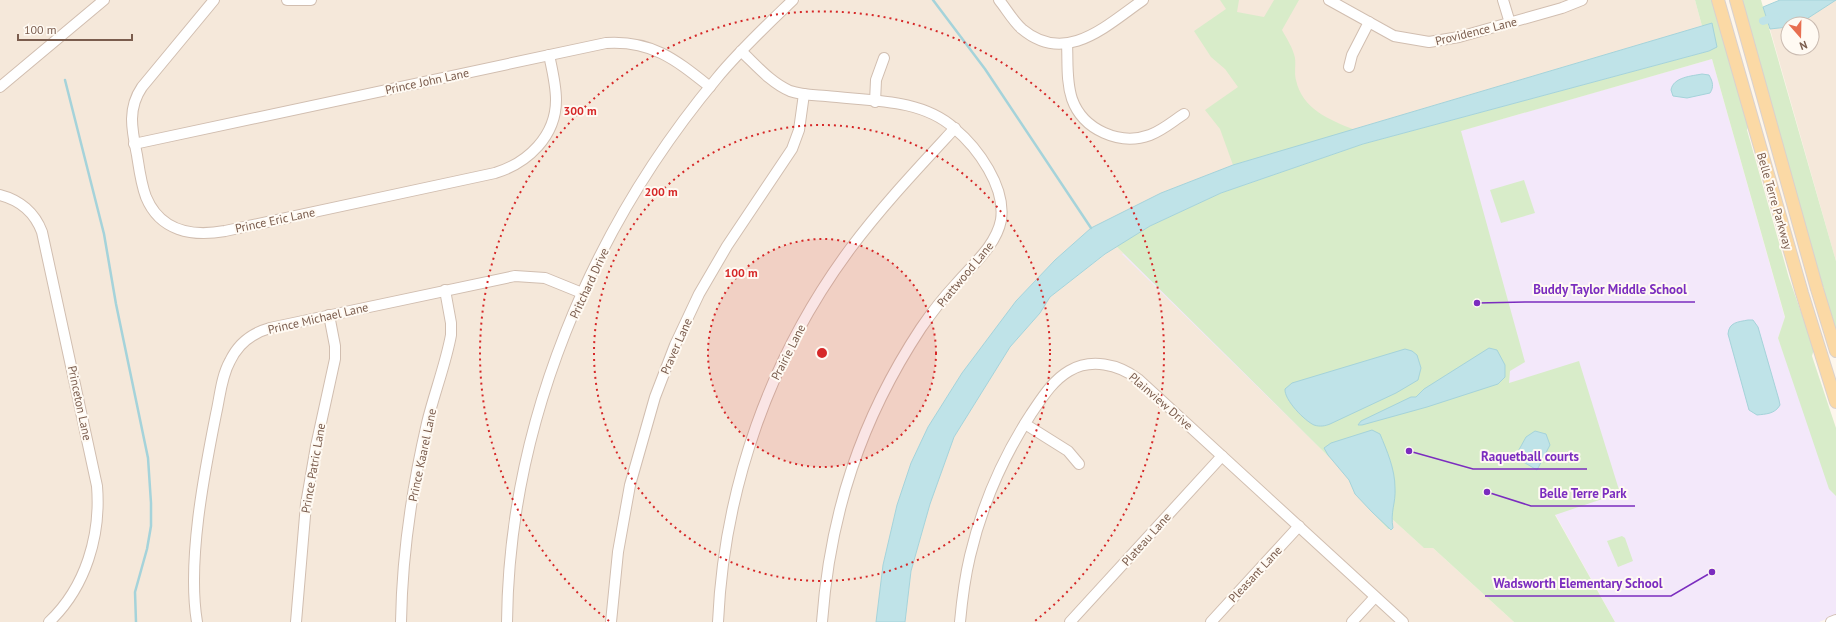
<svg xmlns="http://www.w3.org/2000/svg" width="1836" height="622" viewBox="0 0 1836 622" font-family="'PT Sans',sans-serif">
<rect width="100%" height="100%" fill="#fdf6ec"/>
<g fill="#f5e8da">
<path d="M 0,0 L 97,0 L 0,81 Z"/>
<path d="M 110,0 L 788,0 L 738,46 L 706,83 L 661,143 L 621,208 L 577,290 L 536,401 L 518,483 L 503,622 L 0,622 L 0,93 Z"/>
<path d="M 800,0 L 1695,0 L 1702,26 L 1233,165 L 1161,193 L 1091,228 L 1055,260 L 1016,301 L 962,373 L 928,427 L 911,463 L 897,505 L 883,565 L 876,622 L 511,622 L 518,532 L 526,486 L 544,404 L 584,294 L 628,213 L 668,149 L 712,89 L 744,53 Z"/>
<path d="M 1836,0 L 1836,261 L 1770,29 L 1788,27 L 1788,48 L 1812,48 L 1812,24 L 1797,24 Z"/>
<path d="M 1116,246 L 1338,466 L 1349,480 L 1354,492 L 1388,529 L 1391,530 L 1390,517 L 1423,547 L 1433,548 L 1514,622 L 905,622 L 911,571 L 930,504 L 954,437 L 1010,347 L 1040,313 L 1050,297 Z"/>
</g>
<path fill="#f3e8fa" d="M 1712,59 L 1785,318 L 1778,338 L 1836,496 L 1836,615 L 1819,622 L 1615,622 L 1555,514 L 1317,445 L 1122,254 L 1240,199 L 1460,131 Z"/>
<g fill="#d8ecc9">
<path d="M 1220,0 L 1239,0 L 1237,12 L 1264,17 L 1274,0 L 1299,0 L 1282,30 C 1287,39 1293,48 1295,58 C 1296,65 1294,73 1296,80 C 1302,109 1330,120 1355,130 L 1233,165 L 1220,129 L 1205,110 L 1238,87 L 1225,69 L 1211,57 L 1194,31 L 1226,9 Z"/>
<path d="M 1695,0 L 1714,0 L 1749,124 L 1747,130 L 1789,278 L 1814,349 L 1812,356 L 1836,428 L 1836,496 L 1829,489 L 1778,338 L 1785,317 L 1712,59 L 1461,131 L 1525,362 L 1510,371 L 1509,383 L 1579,361 L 1620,493 L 1555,515 L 1615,622 L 1514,622 L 1433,548 L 1424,548 L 1391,518 L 1393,529 L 1388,529 L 1355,494 L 1349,480 L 1338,466 L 1116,246 L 1150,226 L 1221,193 L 1363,144 L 1709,51 L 1711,24 L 1702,26 Z"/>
<path d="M 1741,0 L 1761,0 L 1836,261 L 1836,332 Z"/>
<path d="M 1524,180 L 1535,213 L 1501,223 L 1490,190 Z"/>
<path d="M 1622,536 L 1625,538 L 1633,561 L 1618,567 L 1607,541 Z"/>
</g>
<g fill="#bfe3e8" stroke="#a5d3da">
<path d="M 1780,0 L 1836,0 L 1802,22 L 1788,24 L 1788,27 L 1770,29 L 1763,7 Z"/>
<path d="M 1712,23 L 1717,47 L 1709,51 L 1363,144 L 1221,193 L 1150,226 L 1105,254 L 1050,297 L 1040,313 L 1010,347 L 954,437 L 930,504 L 911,571 L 905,622 L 876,622 L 883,565 L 897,505 L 911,463 L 928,427 L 962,373 L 1016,301 L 1055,260 L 1091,228 L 1161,193 L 1233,165 Z"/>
<path d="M 1702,74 L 1709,75 C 1713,82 1714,87 1710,93 L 1687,98 L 1673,96 L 1671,90 C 1673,77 1692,76 1702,74 Z"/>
<path d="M 1748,320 L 1753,320 L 1758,327 L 1779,400 L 1780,405 C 1775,414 1766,414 1757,415 L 1749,410 L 1728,334 C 1729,322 1738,322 1748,320 Z"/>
<path d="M 1489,348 L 1497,350 L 1505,365 L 1505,377 L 1498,384 L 1427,407 L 1362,425 L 1358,425 L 1361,421 L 1411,397 L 1416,397 L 1424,389 Z"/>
<path d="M 1405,349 L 1412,351 L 1417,355 L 1421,368 L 1418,380 L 1396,393 L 1330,424 C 1325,426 1320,427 1314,425 C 1305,421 1284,400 1285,389 L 1292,383 Z"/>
<path d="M 1372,430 L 1380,434 C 1387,451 1395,469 1395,488 C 1396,503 1390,512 1393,528 L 1391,530 L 1372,512 L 1355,494 L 1349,480 L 1328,455 L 1324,448 L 1331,443 Z"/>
<path d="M 1535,431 L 1546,434 L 1550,445 L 1537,470 L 1515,457 L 1526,437 Z"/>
</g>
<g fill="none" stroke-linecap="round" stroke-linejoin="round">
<g stroke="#a5d3da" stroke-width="2.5">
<path d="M 933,0 L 985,69 L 1091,228"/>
<path d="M 65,80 L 104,234 L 116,304 L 148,458 L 151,503 L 151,526 L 147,549 L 135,592 L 136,622"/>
</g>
<path stroke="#bfe3e8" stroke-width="8" d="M 1763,21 L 1776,17"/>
<g stroke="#d1beb0" stroke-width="12">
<g id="minor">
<path d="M 214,0 L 142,87 C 127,109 132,130 137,155 C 139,168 141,184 146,197 C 160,231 192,237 225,231 L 495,173 C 528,163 556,136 556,100 C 556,85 552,69 549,55"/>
<path d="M 287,0 L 311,0"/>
<path d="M 999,0 C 1007,10 1013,21 1022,29 C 1066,66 1107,25 1143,0"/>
<path d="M 1329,0 L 1394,36 L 1429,42 L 1459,37 L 1562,8 L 1582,0"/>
<path d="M 1503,0 L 1510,23"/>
<path d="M 1067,44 C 1068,62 1066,81 1072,99 C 1083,130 1120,146 1150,135 C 1163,130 1173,121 1184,114"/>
<path d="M 741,51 C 756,65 771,83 790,91 C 801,95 814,95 826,96 C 868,101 921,98 954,128 C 978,148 1006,187 1001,220 C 996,246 972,265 956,284 C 943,298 932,312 921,328 C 861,419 830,513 822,622"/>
<path d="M 1349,67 L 1352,55 L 1369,22"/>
<path d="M 0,87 L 104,0"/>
<path d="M 875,102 L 876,80 L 884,58"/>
<path d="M 134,144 L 606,43 C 652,40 676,60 710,87"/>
<path d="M 0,195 C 20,200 35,213 42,232 L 97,486 C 101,535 86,587 49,622"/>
<path d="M 1025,424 L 1068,451 L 1079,464"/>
<path d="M 197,622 C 187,562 204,474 216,414 C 220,397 221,377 230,361 C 238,344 252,333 270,328 L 515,276 L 545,278 L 582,293"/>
<path d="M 296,622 L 306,504 L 316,446 L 335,359 L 335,346 L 329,315"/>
<path d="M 401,622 C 402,555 412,488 427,423 C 434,394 446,363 451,335 L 451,323 L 445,290"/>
<path d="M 507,622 C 509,424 591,229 717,78 C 740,50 767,25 793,0"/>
<path d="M 611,622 L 618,552 L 630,485 L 655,397 L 675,345 L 699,294 L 727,246 L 792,149 L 799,130 L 804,94"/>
<path d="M 718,622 C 724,488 770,357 850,249 C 882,206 919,167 955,128"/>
<path d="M 960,622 C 962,600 965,577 970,556 C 982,505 1003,457 1031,414 C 1042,398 1052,381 1069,371 C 1091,358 1118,364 1138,379 L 1403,622"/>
<path d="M 1070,622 L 1222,456"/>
<path d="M 1211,622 L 1299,526"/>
<path d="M 1352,622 L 1375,597"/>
<path d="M 1831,622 L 1836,620"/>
</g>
</g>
<g stroke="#dad1cd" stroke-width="14">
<g id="major">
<path d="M 1718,0 L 1802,293 L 1836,402"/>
<path d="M 1736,0 L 1817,289 L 1836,351"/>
</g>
</g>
<use href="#minor" stroke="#fff" stroke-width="10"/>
<use href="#major" stroke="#fbd9a5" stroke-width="12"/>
</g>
<circle cx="822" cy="353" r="114" fill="#d62828" fill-opacity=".12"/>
<g fill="none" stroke="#d62828" stroke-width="2" stroke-dasharray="2 4">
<circle cx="822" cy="353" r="114"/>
<circle cx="822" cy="353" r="228"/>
<path d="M609 621A342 342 0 1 1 1035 621"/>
</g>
<g text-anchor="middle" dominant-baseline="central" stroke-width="4" stroke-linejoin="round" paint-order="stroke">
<g font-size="12" fill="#7a5c4d" stroke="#fffaf3">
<text transform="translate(1476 31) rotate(-14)">Providence Lane</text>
<text transform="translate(427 81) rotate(-12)">Prince John Lane</text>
<text transform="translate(1775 201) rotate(74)">Belle Terre Parkway</text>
<text transform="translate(275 220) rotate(-12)">Prince Eric Lane</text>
<text transform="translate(965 274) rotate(-50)">Prattwood Lane</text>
<text transform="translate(589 283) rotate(-65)">Pritchard Drive</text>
<text transform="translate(318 318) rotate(-13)">Prince Michael Lane</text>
<text transform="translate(676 346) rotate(-66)">Praver Lane</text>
<text transform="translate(788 352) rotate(-63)">Prairie Lane</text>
<text transform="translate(1161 401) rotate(41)">Plainview Drive</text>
<text transform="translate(80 403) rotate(78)">Princeton Lane</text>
<text transform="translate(422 455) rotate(-78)">Prince Kaarel Lane</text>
<text transform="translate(313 468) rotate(-80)">Prince Patric Lane</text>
<text transform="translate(1146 539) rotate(-48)">Plateau Lane</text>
<text transform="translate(1255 574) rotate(-47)">Pleasant Lane</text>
</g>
</g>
<circle cx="822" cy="353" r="6" fill="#d62828" stroke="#fffaf3" stroke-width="2"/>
<g font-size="12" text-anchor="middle" font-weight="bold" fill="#d62828" stroke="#fffaf3" stroke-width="4" stroke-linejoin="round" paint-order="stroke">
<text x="580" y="115">300 m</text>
<text x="661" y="196">200 m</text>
<text x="741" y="277">100 m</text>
</g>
<path fill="none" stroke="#7b2cbf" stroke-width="1.5" d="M1477 303L1525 302H1695M1409 451L1473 469H1587M1487 492L1531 506H1635M1712 572L1671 596H1485"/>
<g fill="#7b2cbf" stroke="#fffaf3" stroke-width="1.5">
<circle cx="1477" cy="303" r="4"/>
<circle cx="1409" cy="451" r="4"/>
<circle cx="1487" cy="492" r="4"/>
<circle cx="1712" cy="572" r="4"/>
</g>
<g font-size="13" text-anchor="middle" font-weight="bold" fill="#7b2cbf" stroke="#fffaf3" stroke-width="4" stroke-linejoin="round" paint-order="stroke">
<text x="1610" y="294">Buddy Taylor Middle School</text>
<text x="1530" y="461">Raquetball courts</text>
<text x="1583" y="498">Belle Terre Park</text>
<text x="1578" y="588">Wadsworth Elementary School</text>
</g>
<g transform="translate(1800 36) rotate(160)"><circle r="19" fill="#fffaf3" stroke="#cabbb1"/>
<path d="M0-3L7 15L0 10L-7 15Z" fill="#e76f51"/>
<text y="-6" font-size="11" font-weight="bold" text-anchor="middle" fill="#7a5c4d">N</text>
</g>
<path d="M18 34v6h114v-6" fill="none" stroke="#7a5c4d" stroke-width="2"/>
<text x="24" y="34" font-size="12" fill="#7a5c4d" stroke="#fffaf3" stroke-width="3" paint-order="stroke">100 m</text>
</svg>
